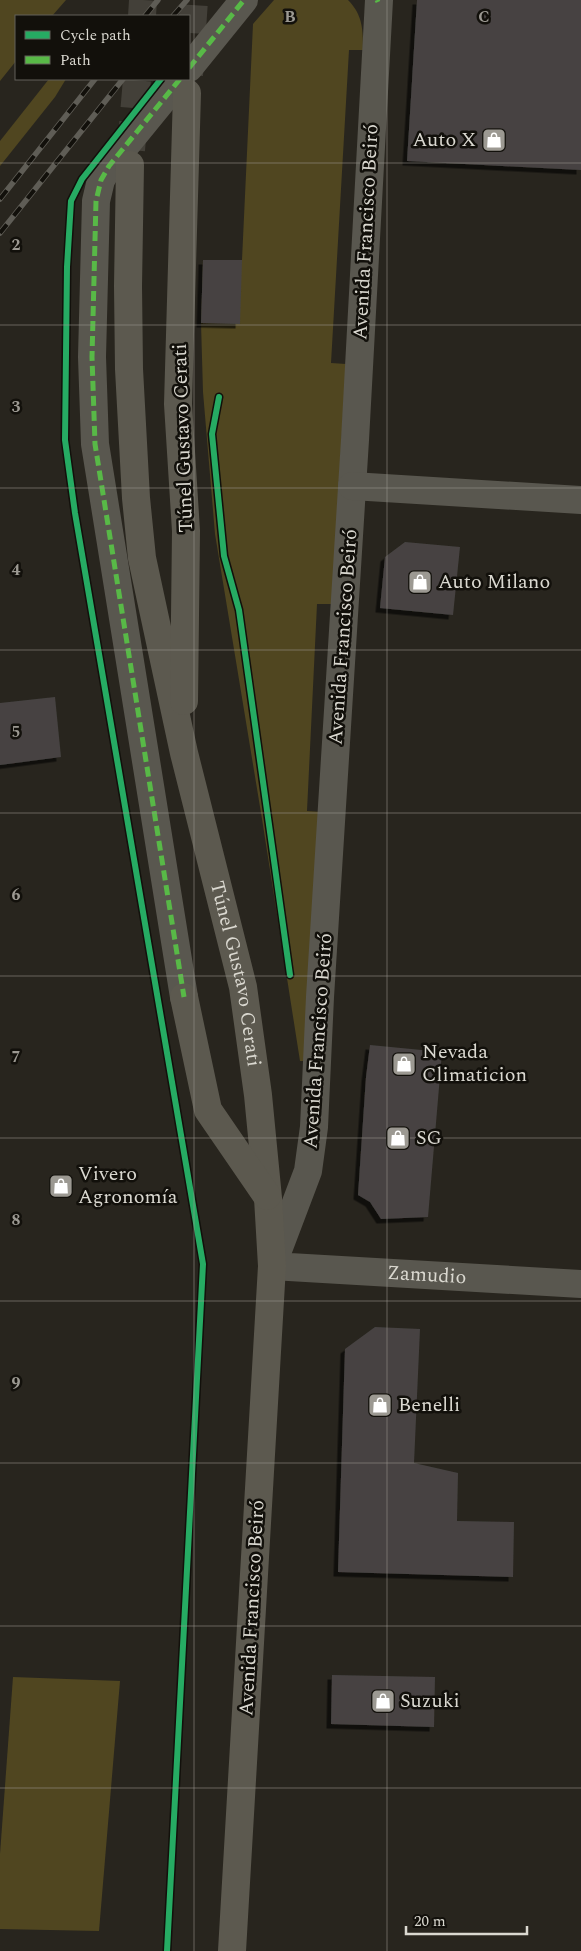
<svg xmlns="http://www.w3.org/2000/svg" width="581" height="1951" viewBox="0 0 581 1951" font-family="Spectral,serif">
<defs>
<filter id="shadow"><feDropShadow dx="-4.5" dy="4.5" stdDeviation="0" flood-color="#0009"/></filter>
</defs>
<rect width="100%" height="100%" fill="#28251e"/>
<g fill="#504620">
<path d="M 0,0 L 66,0 L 52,16 L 16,16 L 16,61 L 0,81 Z"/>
<path d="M 274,0 L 348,0 C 363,15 363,30 363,50 L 349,50 L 331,363 L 346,364 L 332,604 L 317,604 L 307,811 L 322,812 L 305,1061 L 300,1061 L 262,819 L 215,534 L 203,392 L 201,323 L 203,260 L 242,260 L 253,24 Z"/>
<path d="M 49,79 L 66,79 L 55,97 L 0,166 L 0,141 Z"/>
<path d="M 13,1677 L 120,1681 L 99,1931 L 0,1929 L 0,1854 Z"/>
</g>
<g fill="#464342" filter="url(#shadow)">
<path d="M 417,0 L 581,0 L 581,170 L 407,161 Z"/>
<path d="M 203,260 L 242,260 L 240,324 L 201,323 Z"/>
<path d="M 405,542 L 460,547 L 453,615 L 380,608 L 385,557 Z"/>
<path d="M 55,697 L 61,757 L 0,765 L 0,703 Z"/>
<path d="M 370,1045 L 442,1052 L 428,1217 L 381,1219 L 370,1202 L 358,1195 L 366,1077 Z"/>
<path d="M 375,1327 L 420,1329 L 414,1463 L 458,1473 L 457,1521 L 514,1522 L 513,1577 L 338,1572 L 345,1349 Z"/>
<path d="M 332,1675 L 435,1677 L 434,1727 L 331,1724 Z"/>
</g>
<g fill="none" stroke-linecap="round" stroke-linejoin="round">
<g stroke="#434039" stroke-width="28" stroke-dasharray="28 14" stroke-linecap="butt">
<path d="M 142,16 L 143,0"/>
<path d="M 189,75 L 194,0"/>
<path d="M 131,150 L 137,79"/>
</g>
<g stroke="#59574f" stroke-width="28">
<path id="s1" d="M 379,0 L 355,440 L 320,997 L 314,1127 L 308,1171 L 272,1266 L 581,1284"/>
<path d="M 189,68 L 244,0"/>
<path d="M 180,79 L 109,166 L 101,180 L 96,201 L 92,357 L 95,444 L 184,997"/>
<path d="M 352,486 L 581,500"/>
</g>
<g stroke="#5c594f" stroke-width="28">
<path id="s2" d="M 130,165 L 128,286 L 129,369 L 136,498 L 142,558 L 184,753 L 243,987 L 258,1095 L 268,1198 L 272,1266 L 232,1951"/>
<path d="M 184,701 L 186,531 L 178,404 L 187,93"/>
<path d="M 184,997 L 208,1110 L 267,1196"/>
</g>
<g stroke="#5f5d56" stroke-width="5.5">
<g id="rail">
<path d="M 145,16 L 158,0"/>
<path d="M 173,16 L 187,0"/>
<path d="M 0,199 L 95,79"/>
<path d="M 0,233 L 123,79"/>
</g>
</g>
<use href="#rail" stroke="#12100b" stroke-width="4" stroke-dasharray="11" stroke-linecap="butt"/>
<g stroke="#58b947" stroke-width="5" stroke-dasharray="10 5" stroke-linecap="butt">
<path d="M 377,0 L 378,2"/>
<path d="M 189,68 L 244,0"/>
<path d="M 180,79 L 109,166 L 101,180 L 96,201 L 92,357 L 95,444 L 184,997"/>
</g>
<g stroke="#12100b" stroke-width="9">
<g id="cycleway">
<path d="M 161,79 L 82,179 L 71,201 L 67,267 L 65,440 L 75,513 L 203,1264 L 167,1951"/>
<path d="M 219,397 L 212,434 L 224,556 L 239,610 L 290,975"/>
</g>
</g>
<use href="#cycleway" stroke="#26ab63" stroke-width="6"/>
</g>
<path fill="none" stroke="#9c9992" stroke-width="1" stroke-opacity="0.55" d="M 194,0 L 194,1951M 387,0 L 387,1951M 0,163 L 581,163M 0,325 L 581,325M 0,488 L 581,488M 0,650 L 581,650M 0,813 L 581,813M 0,976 L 581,976M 0,1138 L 581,1138M 0,1301 L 581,1301M 0,1463 L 581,1463M 0,1626 L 581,1626M 0,1788 L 581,1788"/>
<defs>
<g id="shop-square" transform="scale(1.25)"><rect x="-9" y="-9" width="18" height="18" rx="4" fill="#9c9992" stroke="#12100b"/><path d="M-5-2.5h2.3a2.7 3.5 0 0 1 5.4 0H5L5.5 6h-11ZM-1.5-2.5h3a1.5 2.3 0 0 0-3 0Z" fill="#fff"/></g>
</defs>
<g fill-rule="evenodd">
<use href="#shop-square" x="494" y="140"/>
<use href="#shop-square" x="420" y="582"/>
<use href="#shop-square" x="404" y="1064"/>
<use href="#shop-square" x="398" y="1138"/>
<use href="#shop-square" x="61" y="1186"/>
<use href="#shop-square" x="380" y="1405"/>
<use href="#shop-square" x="383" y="1701"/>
</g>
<g text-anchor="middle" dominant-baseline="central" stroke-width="5" stroke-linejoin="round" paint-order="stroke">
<g font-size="20" fill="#dad8d0" stroke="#12100b" text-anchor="start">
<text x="476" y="140" text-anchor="end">Auto X</text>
<text x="438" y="582">Auto Milano</text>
<text x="422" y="1052">Nevada<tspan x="422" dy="23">Climaticion</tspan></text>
<text x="416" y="1138">SG</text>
<text x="78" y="1174">Vivero<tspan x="78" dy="23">Agronomía</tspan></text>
<text x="398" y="1405">Benelli</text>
<text x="400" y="1701">Suzuki</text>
</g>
<g font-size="20" fill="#dad8d0" stroke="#12100b">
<text transform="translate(366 232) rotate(-87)">Avenida Francisco Beiró</text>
<text transform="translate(183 438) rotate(-92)">Túnel Gustavo Cerati</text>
<text transform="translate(343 637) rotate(-86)">Avenida Francisco Beiró</text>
<text stroke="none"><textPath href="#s2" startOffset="820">Túnel Gustavo Cerati</textPath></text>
<text transform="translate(318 1041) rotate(-86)">Avenida Francisco Beiró</text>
<text stroke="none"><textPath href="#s1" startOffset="1430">Zamudio</textPath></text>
<text transform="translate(252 1608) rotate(-87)">Avenida Francisco Beiró</text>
</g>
</g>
<g font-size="16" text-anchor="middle" font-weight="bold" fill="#9c9992" stroke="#12100b" stroke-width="5" stroke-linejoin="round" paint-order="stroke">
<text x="290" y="22">B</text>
<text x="484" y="22">C</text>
<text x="16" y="250">2</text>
<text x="16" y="412">3</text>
<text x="16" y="575">4</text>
<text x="16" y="737">5</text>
<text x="16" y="900">6</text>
<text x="16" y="1062">7</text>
<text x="16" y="1225">8</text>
<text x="16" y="1388">9</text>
</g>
<rect x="15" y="15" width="175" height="65" fill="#12100b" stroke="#62605a"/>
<rect x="25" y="31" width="25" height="8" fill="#26ab63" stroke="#62605a"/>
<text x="60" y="40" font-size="15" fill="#dad8d0">Cycle path</text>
<rect x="25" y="56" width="25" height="8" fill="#58b947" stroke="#62605a"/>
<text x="60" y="65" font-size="15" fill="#dad8d0">Path</text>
<path d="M406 1926v8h121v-8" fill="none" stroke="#dad8d0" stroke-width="2.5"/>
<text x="414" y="1926" font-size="15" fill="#dad8d0" stroke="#12100b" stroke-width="4" paint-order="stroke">20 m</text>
</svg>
